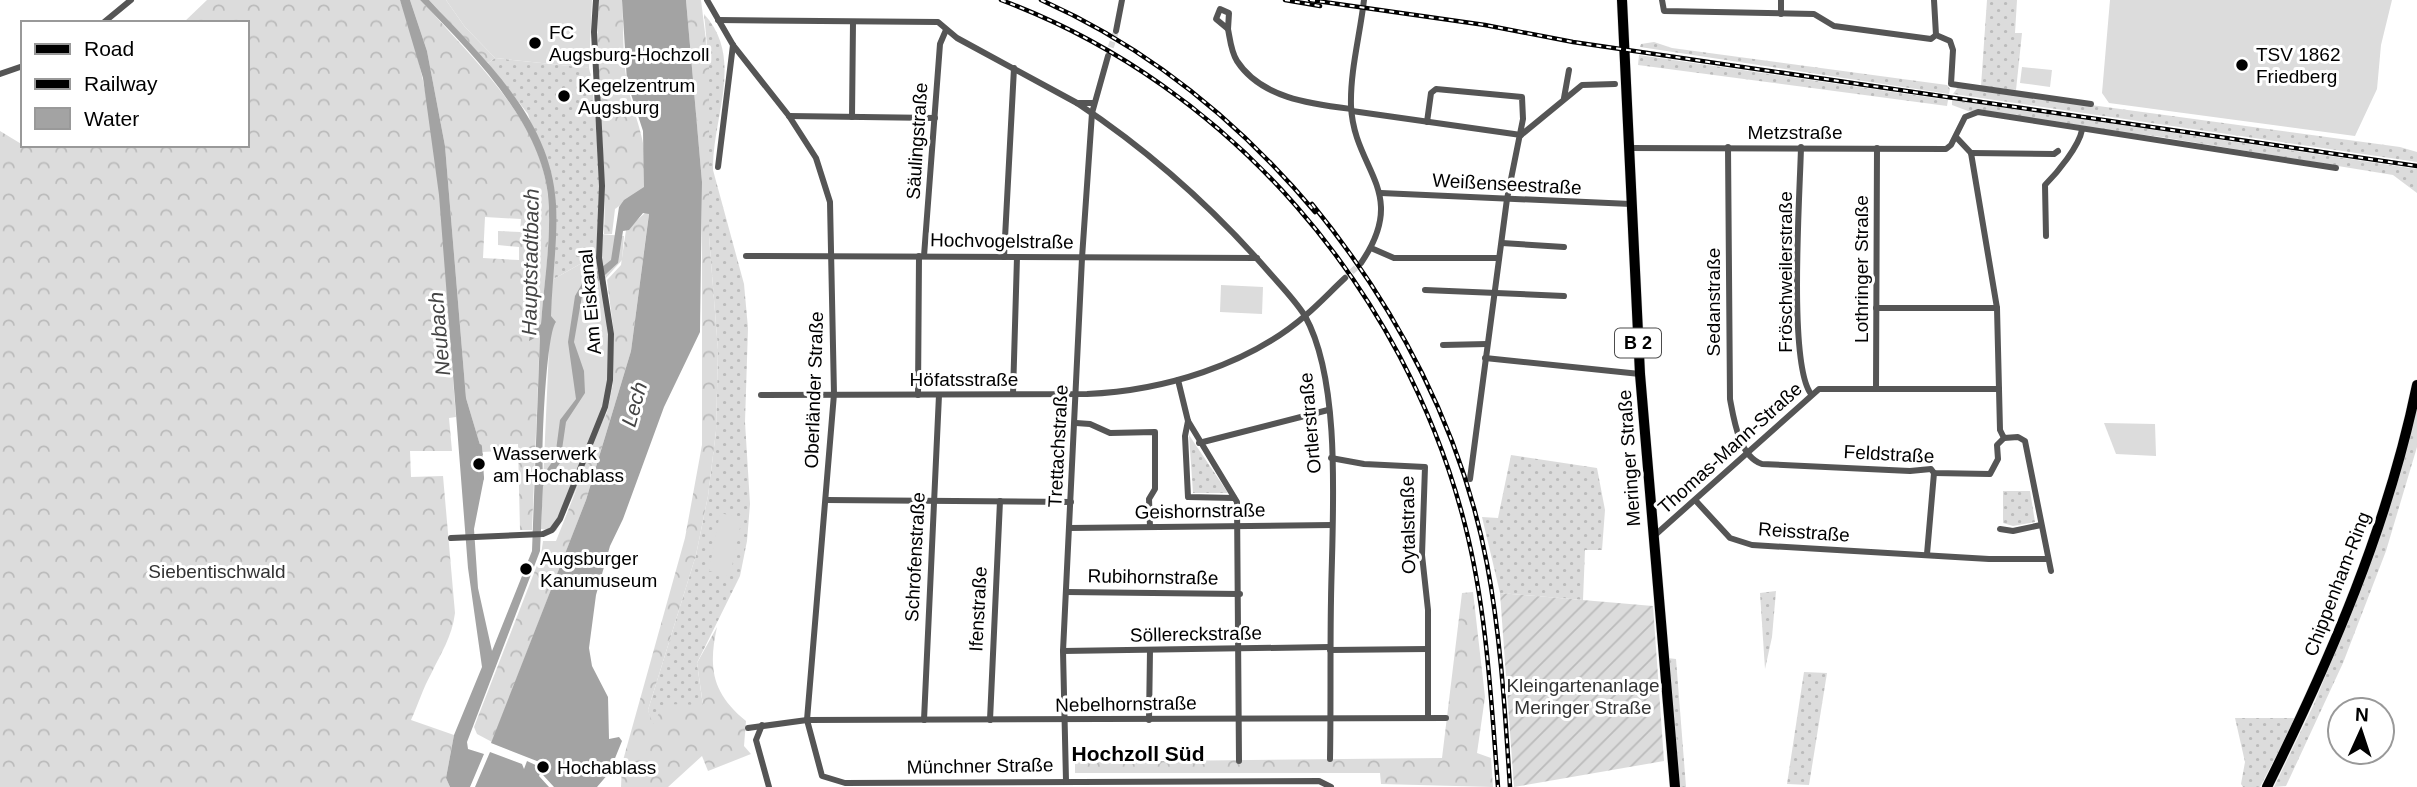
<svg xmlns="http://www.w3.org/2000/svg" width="2417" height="787" viewBox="0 0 2417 787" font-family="Helvetica,sans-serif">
<defs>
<pattern id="grass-dots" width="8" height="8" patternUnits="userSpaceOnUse" patternTransform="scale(1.75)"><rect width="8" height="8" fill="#dcdcdc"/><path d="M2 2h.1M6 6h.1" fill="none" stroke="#bbb" stroke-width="1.8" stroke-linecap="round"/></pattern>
<pattern id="forest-crowns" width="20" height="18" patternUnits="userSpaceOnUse" patternTransform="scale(1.75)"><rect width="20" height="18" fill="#dcdcdc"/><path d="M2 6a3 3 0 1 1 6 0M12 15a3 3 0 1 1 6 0" fill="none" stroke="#bbb"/></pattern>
<pattern id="garden-furrows" width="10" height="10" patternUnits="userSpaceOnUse" patternTransform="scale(1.75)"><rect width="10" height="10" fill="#dcdcdc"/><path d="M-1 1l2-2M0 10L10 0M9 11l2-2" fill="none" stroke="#bbb"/></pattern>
</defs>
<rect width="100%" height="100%" fill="#fff"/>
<g fill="url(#grass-dots)">
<path d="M 1987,0 L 2017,0 L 2015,33 L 2022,33 L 2016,90 L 1981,86 Z"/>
<path d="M 704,14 C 745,59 712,117 713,170 L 744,284 L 748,328 L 745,422 L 750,504 L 747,541 L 740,576 L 697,663 L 703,706 L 652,725 L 648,710 L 696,555 L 708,496 L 716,431 L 718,350 L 709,236 L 709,65 Z"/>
<path d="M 1654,42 L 1672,48 L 1947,85 L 1950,89 L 1949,94 L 1640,47 L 1641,44 Z"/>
<path d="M 1639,55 L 1948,100 L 1947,106 L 1638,65 Z"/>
<path d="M 495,58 L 589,68 L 592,81 L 601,189 L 596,255 L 552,280 L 556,204 L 528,114 L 488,63 Z"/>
<path d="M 1958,87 L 2400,147 L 2417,152 L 2417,162 L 1953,94 Z"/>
<path d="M 1952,100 L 2417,169 L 2417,193 L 2393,175 L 2155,136 L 2090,129 L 2086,126 L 1968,111 L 1952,105 Z"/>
<path d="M 2417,402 L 2417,447 L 2386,551 L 2343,663 L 2286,786 L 2274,787 L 2314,704 L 2366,576 Z"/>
<path d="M 1189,435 L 1228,493 L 1193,493 Z"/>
<path d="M 1511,455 L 1597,468 L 1605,510 L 1602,550 L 1585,550 L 1583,600 L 1500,593 L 1482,517 L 1498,518 Z"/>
<path d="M 2003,491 L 2030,491 L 2035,522 L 2013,526 L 2003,523 Z"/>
<path d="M 1776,591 L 1772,637 L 1765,669 L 1760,593 Z"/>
<path d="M 1667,658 L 1676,659 L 1686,787 L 1679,787 Z"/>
<path d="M 1804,672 L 1827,673 L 1809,785 L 1787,784 Z"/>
<path d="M 2235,718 L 2296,718 L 2260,787 L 2243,787 L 2241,784 L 2245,762 Z"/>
</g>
<g fill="url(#forest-crowns)" fill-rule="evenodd">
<path d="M 207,0 L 400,0 C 446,122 445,287 456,417 L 449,418 L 452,451 L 410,451 L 411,477 L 443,476 L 455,613 C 452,637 441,653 431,674 C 423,688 418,705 411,720 L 454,735 L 446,778 L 450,787 L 0,787 L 0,131 L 23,145 L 247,145 L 247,23 L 183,23 Z"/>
<path d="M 410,0 L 420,0 L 430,10 C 477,64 541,121 548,196 C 552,238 544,283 541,324 L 530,332 L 529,340 L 540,334 L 532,530 L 520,530 L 518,444 L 501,445 L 501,451 L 482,452 L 466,398 L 445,146 L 427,51 ZM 485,217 L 521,219 L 520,232 L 498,231 L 498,245 L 519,247 L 519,260 L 483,258 Z"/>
<path d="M 429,0 L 446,0 L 465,27 L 495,58 L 488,63 Z"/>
<path d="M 599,0 L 622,0 C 624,26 622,55 627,82 C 634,120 651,145 644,188 L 615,209 L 612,234 L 604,234 C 608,156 593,78 599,0 Z"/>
<path d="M 686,0 L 701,0 L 709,65 L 709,236 L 718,350 L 716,431 L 708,496 L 696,555 L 648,710 L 653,724 L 664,704 L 703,705 L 697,663 L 717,627 C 708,668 712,693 746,721 L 744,746 L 751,754 L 708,771 L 702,756 L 668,787 L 621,787 L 622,764 L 685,538 L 702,445 L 702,182 Z"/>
<path d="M 646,212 L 649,213 L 631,351 L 586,500 L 492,742 L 477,734 L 474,727 L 541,555 L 543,541 L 556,541 L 607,412 L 613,384 L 614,334 L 607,280 L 621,265 L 626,230 Z"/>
<path d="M 1473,592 L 1485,697 L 1477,753 L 1491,758 L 1493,787 L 1381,784 L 1380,773 L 1075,773 L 1075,762 L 1442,758 L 1462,593 Z"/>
</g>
<path fill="url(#garden-furrows)" d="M 1500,593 L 1653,606 L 1664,761 L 1514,787 Z"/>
<g fill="#dcdcdc">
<path d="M 446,0 L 592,0 L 589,68 L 495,58 L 465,27 Z"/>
<path d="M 2110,0 L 2392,0 L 2381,45 L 2377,89 L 2355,136 L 2109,103 L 2102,93 Z"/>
<path d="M 2022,67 L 2052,70 L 2050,87 L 2020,83 Z"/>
<path d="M 600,234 L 624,236 L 622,260 L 605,279 C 610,313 617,347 613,381 C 609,423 576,492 556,531 L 541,529 L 552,280 L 596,255 Z"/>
<path d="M 1221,285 L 1263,287 L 1262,314 L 1220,312 Z"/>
<path d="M 2104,423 L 2155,424 L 2156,456 L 2116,454 Z"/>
<path d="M 720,513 L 742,518 L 730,576 L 709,571 Z"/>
</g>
<g fill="#a3a3a3">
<path d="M 400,0 L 410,0 L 427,51 L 445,146 L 466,398 L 483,455 L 476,456 L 479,472 L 482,472 L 484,478 L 474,529 L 478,588 L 492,651 L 532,551 L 540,335 L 529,341 L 530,332 L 541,324 C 544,282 552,236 548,195 C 540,121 470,51 420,0 L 429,0 C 484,59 551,118 556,204 C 558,240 552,279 551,316 L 556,322 C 546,333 541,455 543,475 L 555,458 L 560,420 L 576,399 L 568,342 L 575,296 L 583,282 L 611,260 L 619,207 L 624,200 L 644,187 L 643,131 L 627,82 L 622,0 L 686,0 L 702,182 L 700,332 L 664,407 L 623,519 L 610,546 L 596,595 L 589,648 L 592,666 L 608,697 L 609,739 L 619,737 L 622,741 L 609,773 L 597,787 L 554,787 L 543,775 L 547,765 L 491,743 L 586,500 L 631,351 L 649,214 L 643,213 L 629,230 L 623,231 L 618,263 L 582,296 L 574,342 L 584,371 L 585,393 L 566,422 L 560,463 L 543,486 L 540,551 L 467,742 L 468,749 L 484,754 L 470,787 L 450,787 L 446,778 L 454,735 L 482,667 L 468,568 L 439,195 L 423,78 Z"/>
<path d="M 490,752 L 522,764 L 524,769 L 527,761 L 542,768 L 539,776 L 549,787 L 475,787 Z"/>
</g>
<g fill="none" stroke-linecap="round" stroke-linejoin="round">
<path stroke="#a3a3a3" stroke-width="6" d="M 479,447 L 481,478"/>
<g stroke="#d9d9d9" stroke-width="6" stroke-dasharray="6 3" stroke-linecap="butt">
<path d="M 1108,56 L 1116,31"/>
<path d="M 1345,278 L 1361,263"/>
</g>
<g stroke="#dbdbdb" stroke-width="11">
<g id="primary">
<path d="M 1622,0 L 1640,374 L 1675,787"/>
<path d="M 2267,787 C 2331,658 2388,526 2417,385"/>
</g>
</g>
<g stroke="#555" stroke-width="6">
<path d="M 707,0 L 733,45 L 789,116 L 816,158 L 830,202 L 834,394 L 807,720 L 822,776 L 845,783 L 1319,781 L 1331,787"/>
<path d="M 1662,0 L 1664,11 L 1814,14 L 1834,26 L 1931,39 L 1936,35 L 1950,41 L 1953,50 L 1951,84 L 2091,104"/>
<path d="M 1934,0 L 1936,35"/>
<path d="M 1220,9 L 1229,13 L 1228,29 L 1216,19 Z"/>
<path d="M 1781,14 L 1781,0"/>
<path d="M 718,20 L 938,22 L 957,38 L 1077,103"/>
<path d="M 103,23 L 131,0"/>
<path d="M 1228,29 C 1230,39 1231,52 1237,61 C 1261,98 1311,104 1351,109"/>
<path d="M 1116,31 L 1122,0"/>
<path d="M 0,74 L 23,66"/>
<path d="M 1564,98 L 1569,70"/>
<path d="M 1094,103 L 1077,103 C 1148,150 1212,207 1268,271 C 1280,285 1295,300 1305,316 C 1343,384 1332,522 1331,600 C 1330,653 1331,706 1330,759"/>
<path d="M 1352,111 L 1521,135"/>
<path d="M 789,116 L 935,118"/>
<path d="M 852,117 L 853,22"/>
<path d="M 1427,122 L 1431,93 L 1436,89 L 1522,97 L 1523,119 L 1507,199 L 1470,479"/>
<path d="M 1521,135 L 1582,85 L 1615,84"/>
<path d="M 1956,137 L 1971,153 L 1997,308 L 2000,430 L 2004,438 L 2018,437 L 2025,441 L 2051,571"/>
<path d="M 1728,147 L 1730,399 C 1734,420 1739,456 1762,464 L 1910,471 L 1931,469 L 1934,473 L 1990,474 L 1998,459 L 1997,445 L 2004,438"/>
<path d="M 1801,147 C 1800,193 1788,364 1811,394"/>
<path d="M 1628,148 L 1946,149 L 1951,145 L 1965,117 L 1978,112 L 2336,168"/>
<path d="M 1971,153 L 2054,154 L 2058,151"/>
<path d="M 718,167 L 733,45"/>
<path d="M 1381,193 L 1631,204"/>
<path d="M 2046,236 L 2045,185 C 2058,172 2079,146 2082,130"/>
<path d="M 1502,243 L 1564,247"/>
<path d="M 1371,248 L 1394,258 L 1499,258"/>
<path d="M 746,256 L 1257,258"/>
<path d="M 924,256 L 940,44 L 946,30"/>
<path d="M 1004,257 L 1014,68"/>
<path d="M 1361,263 C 1410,191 1354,171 1351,106 C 1350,71 1360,35 1364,0"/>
<path d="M 1425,290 L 1564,296"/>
<path d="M 1876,308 L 1997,308"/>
<path d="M 1443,345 L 1487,344"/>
<path d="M 1485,358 L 1640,374"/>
<path d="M 1178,380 L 1188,421 L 1237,502 L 1239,761"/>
<path d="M 1876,389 L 1877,148"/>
<path d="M 1013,394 L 1017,257"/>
<path d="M 761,395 L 1087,394 C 1162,391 1249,365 1306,315 C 1320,303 1332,290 1345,278"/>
<path d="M 918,395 L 919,256"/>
<path d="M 1188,421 L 1185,436 L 1188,497 L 1234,498"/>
<path d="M 1076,423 L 1090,424 L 1110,433 L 1155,432 L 1155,489 L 1149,499 L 1150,527"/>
<path d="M 1199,443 L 1328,410"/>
<path d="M 1331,458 L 1364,464 L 1425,467 L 1422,555 L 1428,610 L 1428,717"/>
<path d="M 826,500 L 1071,502"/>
<path d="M 1696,501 L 1730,538 L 1752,545 L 1989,559 L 2047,559"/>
<path d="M 1069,528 L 1332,525"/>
<path d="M 2000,529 L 2013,531 L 2041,525"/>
<path d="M 1654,536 L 1819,389 L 1999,389"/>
<path d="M 451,538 L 543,534 L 552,530 L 560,519 L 605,407 L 610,380 L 611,334 L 599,258 L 602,186 L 594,32 L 596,0"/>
<path d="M 1927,554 L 1934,473"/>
<path d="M 1066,592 L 1240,594"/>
<path d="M 1330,650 L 1428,649"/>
<path d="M 1063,651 L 1330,647"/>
<path d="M 924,720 L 939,395"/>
<path d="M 990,720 L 1000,501"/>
<path d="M 1149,720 L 1150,650"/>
<path d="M 762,725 L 756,740 L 769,787"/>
<path d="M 748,728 L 807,720 L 1446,718"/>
<path d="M 1066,781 L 1063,651 L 1082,258 L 1092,113 L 1108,56"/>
</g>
<use href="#primary" stroke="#000" stroke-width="10"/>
<g stroke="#000" stroke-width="4.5">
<g id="rail">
<path d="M 1001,0 C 1230,85 1405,290 1465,525 C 1487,611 1491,700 1498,787"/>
<path d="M 1041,0 C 1149,48 1240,123 1315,212"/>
<path d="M 1285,0 L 1320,6"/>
<path d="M 1310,0 L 1485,25 L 1573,42 L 2417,166"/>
<path d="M 1312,204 C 1397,308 1462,431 1487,564 C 1501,638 1505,713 1510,787"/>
</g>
</g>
<use href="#rail" stroke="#fff" stroke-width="2" stroke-dasharray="5" stroke-linecap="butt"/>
</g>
<g fill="#000" stroke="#fff" stroke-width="2.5">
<circle cx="535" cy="43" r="7"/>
<circle cx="2242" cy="65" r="7"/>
<circle cx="564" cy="96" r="7"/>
<circle cx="479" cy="464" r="7"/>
<circle cx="526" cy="569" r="7"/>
<circle cx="543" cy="767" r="7"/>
</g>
<g text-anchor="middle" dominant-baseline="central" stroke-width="6" stroke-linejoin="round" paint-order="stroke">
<rect fill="#fff" stroke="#4c4c4c" stroke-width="2" x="1615" y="328.5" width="46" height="29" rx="5"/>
<g font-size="18" font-weight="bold" fill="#000">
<text x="1638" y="343">B 2</text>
</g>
<g font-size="19" fill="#000" stroke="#fff" text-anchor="start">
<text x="549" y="32">FC<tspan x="549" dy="22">Augsburg-Hochzoll</tspan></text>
<text x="2256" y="54">TSV 1862<tspan x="2256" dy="22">Friedberg</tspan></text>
<text x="578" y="85">Kegelzentrum<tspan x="578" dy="22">Augsburg</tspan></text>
<text x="493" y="453">Wasserwerk<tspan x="493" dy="22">am Hochablass</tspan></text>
<text x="540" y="558">Augsburger<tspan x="540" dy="22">Kanumuseum</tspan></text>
<text x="557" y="767">Hochablass</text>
</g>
<g font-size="19" fill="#000" stroke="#fff">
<text x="1795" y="132">Metzstraße</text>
<text transform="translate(917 141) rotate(-86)">Säulingstraße</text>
<text transform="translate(1507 184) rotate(3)">Weißenseestraße</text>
<text transform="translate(1002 241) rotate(1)">Hochvogelstraße</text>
<text transform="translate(1861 269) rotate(-90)">Lothringer Straße</text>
<text transform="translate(1785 272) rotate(-90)">Fröschweilerstraße</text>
<text transform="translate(590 302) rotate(-95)">Am Eiskanal</text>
<text transform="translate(1713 302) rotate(-90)">Sedanstraße</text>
<text x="964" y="379">Höfatsstraße</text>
<text transform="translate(814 390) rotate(-88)">Oberländer Straße</text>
<text transform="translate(1310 423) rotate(-95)">Ortlerstraße</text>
<text transform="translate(1058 446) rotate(-87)">Trettachstraße</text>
<text transform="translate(1730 448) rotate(-42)">Thomas-Mann-Straße</text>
<text transform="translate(1889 454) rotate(3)">Feldstraße</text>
<text transform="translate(1629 458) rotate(-94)">Meringer Straße</text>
<text transform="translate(1200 511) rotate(-1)">Geishornstraße</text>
<text transform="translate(1408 525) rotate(-91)">Oytalstraße</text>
<text transform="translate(1804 532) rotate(4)">Reisstraße</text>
<text transform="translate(915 557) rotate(-87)">Schrofenstraße</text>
<text transform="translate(1153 577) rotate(1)">Rubihornstraße</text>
<text transform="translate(2337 584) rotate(-69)">Chippenham-Ring</text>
<text transform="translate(978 609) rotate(-87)">Ifenstraße</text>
<text transform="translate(1196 634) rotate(-1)">Söllereckstraße</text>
<text transform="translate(1126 704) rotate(-1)">Nebelhornstraße</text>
<text transform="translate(980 766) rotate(-1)">Münchner Straße</text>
</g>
<g font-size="19" fill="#333" stroke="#fff">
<text x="217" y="571">Siebentischwald</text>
<text x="1583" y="685">Kleingartenanlage<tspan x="1583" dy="22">Meringer Straße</tspan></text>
</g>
<g font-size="21" font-style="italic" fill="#444" stroke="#fff">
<text transform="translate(530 262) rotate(-89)">Hauptstadtbach</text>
<text transform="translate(439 334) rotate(-95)">Neubach</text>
<text transform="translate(634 404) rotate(-74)">Lech</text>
</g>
<g font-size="21" font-weight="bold" fill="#000" stroke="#fff">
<text x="1138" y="753">Hochzoll Süd</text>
</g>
</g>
<rect x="21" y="21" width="228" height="126" fill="#ffffff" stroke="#999999" stroke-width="2"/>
<rect x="35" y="44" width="35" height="10" fill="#000000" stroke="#999999" stroke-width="2"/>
<text x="84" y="56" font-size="21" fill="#000000">Road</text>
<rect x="35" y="79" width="35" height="10" fill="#000000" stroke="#999999" stroke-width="2"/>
<text x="84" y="91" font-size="21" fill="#000000">Railway</text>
<rect x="35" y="108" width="35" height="21" fill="#a3a3a3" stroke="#999999" stroke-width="2"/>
<text x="84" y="126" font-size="21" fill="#000000">Water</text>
<g transform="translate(2361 731) rotate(3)"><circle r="33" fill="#ffffff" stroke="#999999" stroke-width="2"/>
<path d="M0-5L12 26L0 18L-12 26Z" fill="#000000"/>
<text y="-10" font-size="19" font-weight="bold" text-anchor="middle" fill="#000000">N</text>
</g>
</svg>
